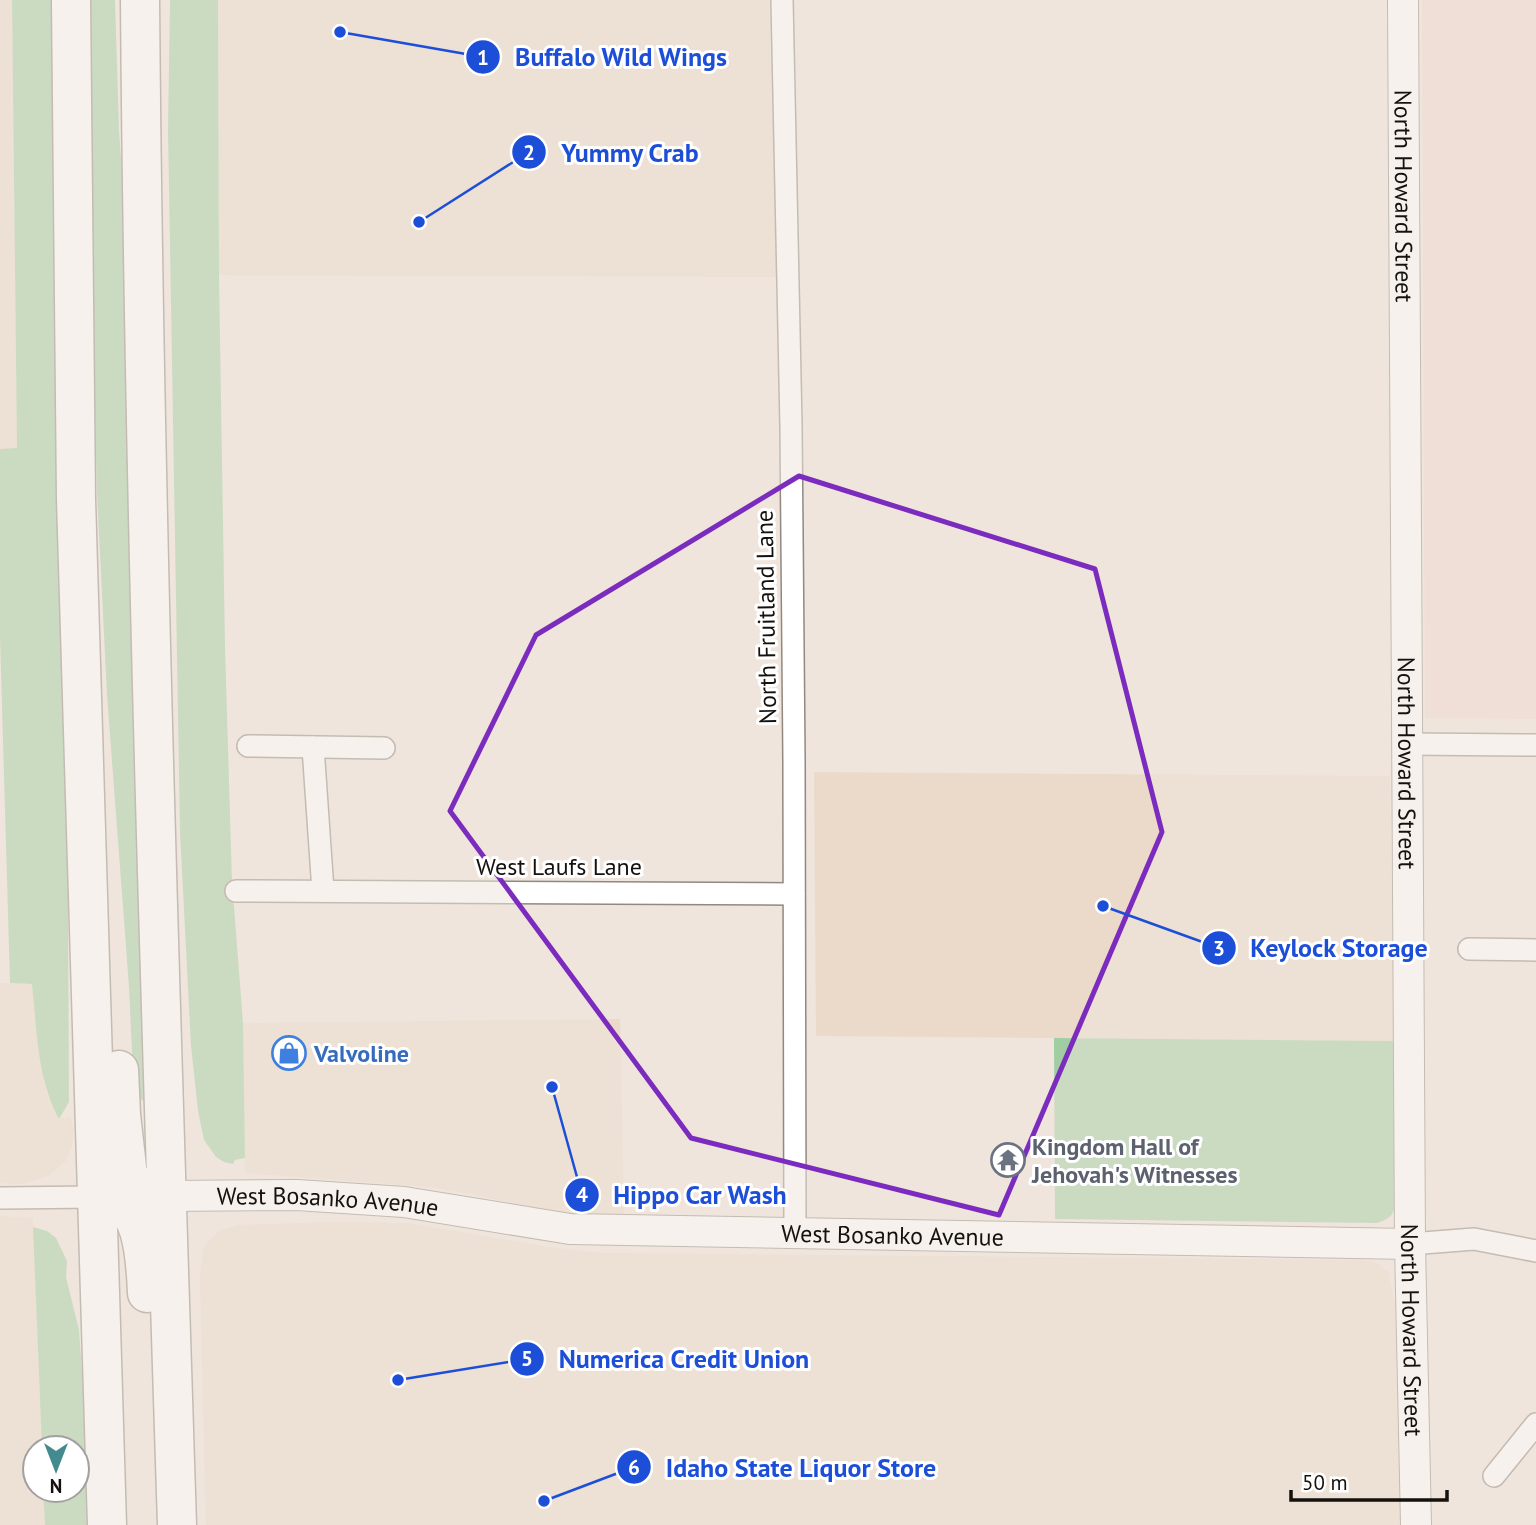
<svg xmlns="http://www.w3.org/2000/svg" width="1536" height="1525" viewBox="0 0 1536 1525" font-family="'PT Sans',sans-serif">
<rect width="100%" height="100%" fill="#efe5dc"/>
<g fill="#ebdac9">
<path d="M 0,0 L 12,0 L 17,449 L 0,449 Z"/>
<path d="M 218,0 L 769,0 L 777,277 L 219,275 Z"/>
<path d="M 814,772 L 1390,776 L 1394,1041 L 816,1036 Z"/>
<path d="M 0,983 L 32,984 L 44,1083 L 50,1103 L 59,1119 L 70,1116 L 74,1129 L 72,1145 L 66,1161 L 48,1176 L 23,1184 L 0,1183 Z"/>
<path d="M 620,1019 L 624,1216 L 585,1216 L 550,1212 L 476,1195 L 429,1187 L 245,1173 L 243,1023 Z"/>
<path d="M 0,1216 L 33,1218 L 42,1448 L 35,1448 L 35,1490 L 43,1490 L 45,1525 L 0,1525 Z"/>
<path d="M 334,1222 L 409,1223 L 548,1247 L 602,1253 L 1363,1260 L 1377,1263 L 1388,1272 L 1395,1304 L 1400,1525 L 206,1525 L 200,1276 L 204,1246 L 220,1230 L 238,1225 Z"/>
</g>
<path fill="#f0d7d0" d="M 1422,0 L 1536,0 L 1536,719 L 1425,718 Z"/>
<g fill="#a0cea2">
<path d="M 12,0 L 51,0 L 70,836 L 68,914 L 69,1102 L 59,1119 C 37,1079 37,1030 32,984 L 10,983 L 0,637 L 0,449 L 17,448 Z"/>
<path d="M 91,0 L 115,0 L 119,130 L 138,402 L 145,1102 L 134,1095 L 129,987 L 107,695 L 97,493 L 91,255 Z"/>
<path d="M 170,0 L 218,0 L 219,275 L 225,647 L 232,881 L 243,1023 L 245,1158 L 235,1160 L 233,1164 L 224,1162 L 216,1157 L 204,1140 L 198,1111 L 191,1046 L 180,832 L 168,129 Z"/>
<path d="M 1054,1038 L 1394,1041 L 1395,1205 C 1393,1217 1388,1219 1377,1223 L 1055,1219 Z"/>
<path d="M 33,1227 L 47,1231 L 56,1238 L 67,1261 L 66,1277 L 79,1330 L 88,1457 L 90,1525 L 45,1525 L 43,1490 L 77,1490 L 77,1448 L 42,1448 Z"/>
</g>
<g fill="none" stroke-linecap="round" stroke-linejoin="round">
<g stroke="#918881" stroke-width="24">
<g id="street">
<path d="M 782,0 L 791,426 L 794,761 L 795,1234"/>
<path d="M 1406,744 L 1536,745"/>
<path d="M 248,746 L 384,748"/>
<path d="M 313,747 L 323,891"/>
<path d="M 236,891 L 794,894"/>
<path d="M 1469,949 L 1536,950"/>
<path d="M 0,1198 L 97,1197"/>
<path d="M 1410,1244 L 1474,1239 L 1536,1251"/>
<path d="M 1494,1476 L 1536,1424"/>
</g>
</g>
<g stroke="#918881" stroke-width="32">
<g id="secondary">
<path id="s1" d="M 1403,0 L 1410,1244 L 1416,1525"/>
<path id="s2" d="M 167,1196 L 297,1195 L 404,1202 L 570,1229 L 1410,1244"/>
</g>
</g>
<g stroke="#918881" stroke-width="41">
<g id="highway">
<path d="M 71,0 L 76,499 L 107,1525"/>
<path d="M 140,0 C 144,509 161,1017 177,1525"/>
<path d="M 119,1070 L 121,1115 L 128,1176 L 135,1184 L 147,1191 L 167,1196"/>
<path d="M 97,1197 C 104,1199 113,1201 119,1204 C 144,1215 146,1269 147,1293"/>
</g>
</g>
<use href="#street" stroke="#fff" stroke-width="21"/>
<use href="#secondary" stroke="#fff" stroke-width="30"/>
<use href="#highway" stroke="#fff" stroke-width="38"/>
</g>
<path d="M0 0H1536V1525H0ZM 799,476 L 1095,569 L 1162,832 L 999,1215 L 691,1138 L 450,811 L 536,635 Z" fill="#efe5dc" fill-opacity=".55" fill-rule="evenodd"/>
<path fill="none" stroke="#7b2cbf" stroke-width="5" stroke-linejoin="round" d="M 799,476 L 1095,569 L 1162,832 L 999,1215 L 691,1138 L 450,811 L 536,635 Z"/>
<defs>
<g id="shop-ring" transform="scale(1.75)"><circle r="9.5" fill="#fff" stroke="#3f7fe0" stroke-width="1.5"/><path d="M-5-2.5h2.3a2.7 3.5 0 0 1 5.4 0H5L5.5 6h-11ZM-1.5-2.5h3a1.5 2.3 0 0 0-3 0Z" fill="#3f7fe0"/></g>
<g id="temple-ring" transform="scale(1.75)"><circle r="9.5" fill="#fff" stroke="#6b7280" stroke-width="1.5"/><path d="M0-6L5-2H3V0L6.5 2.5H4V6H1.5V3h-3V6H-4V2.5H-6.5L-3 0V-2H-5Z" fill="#6b7280"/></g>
</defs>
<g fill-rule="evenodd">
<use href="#shop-ring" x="289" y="1053"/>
<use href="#temple-ring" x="1008" y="1160"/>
</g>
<g text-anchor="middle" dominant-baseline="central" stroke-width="6" stroke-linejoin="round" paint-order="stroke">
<g font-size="24" fill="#14110e" stroke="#fff">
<text stroke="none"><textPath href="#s1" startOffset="196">North Howard Street</textPath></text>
<text transform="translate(766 617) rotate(-91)">North Fruitland Lane</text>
<text stroke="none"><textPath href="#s1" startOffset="763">North Howard Street</textPath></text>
<text x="559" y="866">West Laufs Lane</text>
<text stroke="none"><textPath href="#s2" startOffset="161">West Bosanko Avenue</textPath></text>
<text stroke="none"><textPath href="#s2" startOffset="728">West Bosanko Avenue</textPath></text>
<text stroke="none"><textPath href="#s1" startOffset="1330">North Howard Street</textPath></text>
</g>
<g font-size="24" font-weight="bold" fill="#366cbe" stroke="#fff" text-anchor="start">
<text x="314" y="1053">Valvoline</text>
</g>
<g font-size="24" font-weight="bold" fill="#5b616d" stroke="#fff" text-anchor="start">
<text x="1032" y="1146">Kingdom Hall of<tspan x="1032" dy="28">Jehovah's Witnesses</tspan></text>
</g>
</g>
<path fill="none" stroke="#1d4ed8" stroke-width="2.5" d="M340 32L483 57M419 222L529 152M1103 906L1219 948M552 1087L582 1195M398 1380L527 1359M544 1501L634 1467"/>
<g fill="#1d4ed8" stroke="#fff" stroke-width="2.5">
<circle cx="340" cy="32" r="7"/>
<circle cx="419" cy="222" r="7"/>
<circle cx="1103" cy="906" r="7"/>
<circle cx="552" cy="1087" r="7"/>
<circle cx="398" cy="1380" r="7"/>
<circle cx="544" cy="1501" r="7"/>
<circle cx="483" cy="57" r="18"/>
<circle cx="529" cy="152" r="18"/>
<circle cx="1219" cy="948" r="18"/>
<circle cx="582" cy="1195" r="18"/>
<circle cx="527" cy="1359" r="18"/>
<circle cx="634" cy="1467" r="18"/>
</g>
<g font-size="21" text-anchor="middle" font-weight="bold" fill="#fff">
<text x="483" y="65">1</text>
<text x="529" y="160">2</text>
<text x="1219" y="956">3</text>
<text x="582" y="1202">4</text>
<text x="527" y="1366">5</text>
<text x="634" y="1475">6</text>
</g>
<g font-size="26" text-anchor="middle" font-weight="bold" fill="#1d4ed8" stroke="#fff" stroke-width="6" stroke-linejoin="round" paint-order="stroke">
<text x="621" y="66">Buffalo Wild Wings</text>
<text x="630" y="162">Yummy Crab</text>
<text x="1339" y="957">Keylock Storage</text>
<text x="700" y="1204">Hippo Car Wash</text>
<text x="684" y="1368">Numerica Credit Union</text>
<text x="801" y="1477">Idaho State Liquor Store</text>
</g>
<g transform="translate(56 1469) rotate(180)"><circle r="33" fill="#ffffff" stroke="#a1a09f" stroke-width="2"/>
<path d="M0-5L12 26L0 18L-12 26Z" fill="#438a8f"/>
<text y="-10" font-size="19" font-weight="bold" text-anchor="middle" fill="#14110e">N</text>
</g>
<path d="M1291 1490v10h156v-10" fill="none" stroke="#14110e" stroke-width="3.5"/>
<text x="1302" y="1490" font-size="21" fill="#14110e" stroke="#ffffff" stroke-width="5" paint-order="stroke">50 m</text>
</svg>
